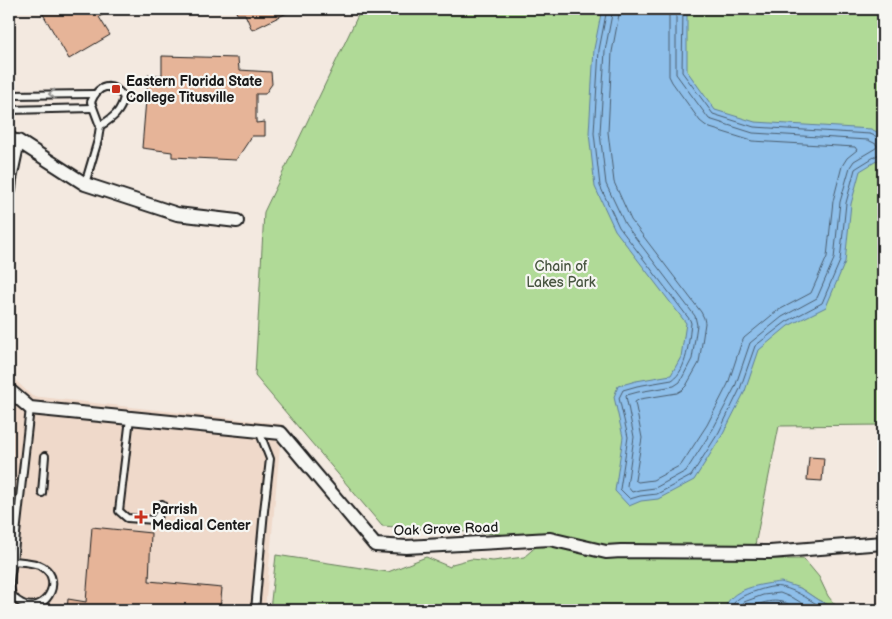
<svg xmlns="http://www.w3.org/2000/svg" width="892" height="619" viewBox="0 0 892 619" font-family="'Balsamiq Sans',sans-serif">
<rect width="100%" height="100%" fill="#f3e9e0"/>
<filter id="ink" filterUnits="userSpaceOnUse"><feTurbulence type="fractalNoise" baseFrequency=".02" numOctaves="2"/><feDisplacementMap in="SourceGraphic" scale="10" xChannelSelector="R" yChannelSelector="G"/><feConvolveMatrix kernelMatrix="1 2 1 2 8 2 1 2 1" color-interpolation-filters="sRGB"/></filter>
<g filter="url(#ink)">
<path fill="#efd9ca" d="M 9,374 L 32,396 L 282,424 L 265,610 L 9,610 Z"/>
<g fill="#b0da97" stroke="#667b5a">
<path d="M 361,9 L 883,9 L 883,425 L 779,426 L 755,545 L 613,545 L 498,534 L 382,526 L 255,376 L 264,212 Z"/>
<path d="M 539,544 L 613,551 L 773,550 L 773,559 L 804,559 L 819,577 L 828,596 L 839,610 L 818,600 L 800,588 L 726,606 L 725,610 L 270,610 L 276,555 L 388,572 L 426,557 L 450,567 L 452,564 L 471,559 L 493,561 L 524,557 Z"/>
</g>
<g fill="#8ebfea" stroke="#607e98">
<path d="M 602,9 L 687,9 L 687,71 L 715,110 L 755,122 L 871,129 L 883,135 L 883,157 L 860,171 L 851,204 L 845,262 L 826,307 L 788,326 L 759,350 L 745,391 L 723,434 L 694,480 L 658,499 L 641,501 L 629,506 L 615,491 L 623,437 L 614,397 L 618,386 L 636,381 L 671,375 L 681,357 L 686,323 L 615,230 L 595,187 L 589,133 L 594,49 Z"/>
<path d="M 781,582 L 800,588 L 818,600 L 839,610 L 725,610 C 728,588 763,584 781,582 Z"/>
</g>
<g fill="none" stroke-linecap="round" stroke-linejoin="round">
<g stroke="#4a5d6e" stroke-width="1">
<path d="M 607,9 L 599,50 L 594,133 L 600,186 L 619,227 L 690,320 L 691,323 C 689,340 687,371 672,380 L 637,386 L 623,390 L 619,398 L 628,437 L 620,489 L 630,499 L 640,496 L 657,494 L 691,476 L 719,432 L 740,389 L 755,346 L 786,322 L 822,303 L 840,261 L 846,203 L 855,169 L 858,167 L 879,154 L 883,153"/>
<path d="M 613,9 L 605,51 L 600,133 L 606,184 L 625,224 L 695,316 L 697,325 L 692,359 L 680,382 L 674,386 L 638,392 L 627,395 L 626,396 L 634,437 L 627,486 L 632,492 L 639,490 L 655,488 L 686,471 L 713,429 L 735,387 L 750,343 L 782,317 L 817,298 L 834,259 L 840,202 L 850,167 L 854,161 L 876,148 L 877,146 L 876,144 L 868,140 L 753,133 L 709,119 L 676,74 L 676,9"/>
<path d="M 620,9 L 612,52 L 608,132 L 614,182 L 631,220 L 701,312 L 704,318 L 705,323 L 699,363 L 686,386 L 682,390 L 677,393 L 640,399 L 635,402 L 642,438 L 635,480 L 638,482 L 653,480 L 681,465 L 707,425 L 728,384 L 741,344 L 744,338 L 777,311 L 811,293 L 827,257 L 833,201 L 842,166 L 847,158 L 857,150 L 855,147 L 752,141 L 710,128 L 705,125 L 700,121 L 672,82 L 669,76 L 669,9"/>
<path d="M 683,9 L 682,72 L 713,114 L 754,127 L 870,134 L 883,139"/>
<path d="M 730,610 C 734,600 740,597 750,593 C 760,590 772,585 781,587 C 798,590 813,603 827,610"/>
<path d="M 737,610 L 744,602 L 763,595 L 780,593 L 795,599 L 813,610"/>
<path d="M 747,610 L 748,608 C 770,600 779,597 799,610"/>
</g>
</g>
<g fill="#e6b498" stroke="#1c1c1c">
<path d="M 40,9 L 101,9 L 104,14 L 99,17 L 110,35 L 69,59 Z"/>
<path d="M 235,9 L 295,9 L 252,30 L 245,14 L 237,14 Z"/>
<path d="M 162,56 L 238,58 L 239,70 L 271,72 L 272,84 L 265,94 L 256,94 L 256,123 L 265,122 L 265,136 L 252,136 L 236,160 L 172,157 L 172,152 L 142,148 L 148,75 L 162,75 Z"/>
<path d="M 809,457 L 824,458 L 822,481 L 807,480 Z"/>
<path d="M 92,527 L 151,533 L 149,581 L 222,588 L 220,610 L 67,610 L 68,599 L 86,602 Z"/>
</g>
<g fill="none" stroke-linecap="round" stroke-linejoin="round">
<g stroke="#1c1c1c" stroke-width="10">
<g id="service">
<path d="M 9,95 L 95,94"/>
<path d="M 9,110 L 93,108"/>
<path d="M 9,133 L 18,141"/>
<path d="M 85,184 L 98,140 L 100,126 L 91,102 C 98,85 111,81 124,97 C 121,112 113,118 100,126"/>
<path d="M 130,418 L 119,511 L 127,518 L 155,520 L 161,511 L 162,504"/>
<path d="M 42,493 L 45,456"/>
<path d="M 13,561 L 30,408"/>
<path d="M 13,561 C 22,562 35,562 43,567 C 65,581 44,616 21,603 C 15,600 11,594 10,588 C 9,580 12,569 13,561 Z"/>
<path d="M 255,610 L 264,511 L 270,459 L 259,431"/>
</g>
</g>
<g stroke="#1c1c1c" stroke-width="16">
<g id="minor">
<path d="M 9,190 L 10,179 L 18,141 L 85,184 L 177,214 L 237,221"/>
<path d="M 9,390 L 30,408 L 281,433 L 375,545 L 406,547 L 550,539 L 606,552 L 621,551 L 770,552 L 883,543"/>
</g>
</g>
<use href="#service" stroke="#f6f6f2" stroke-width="6"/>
<use href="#minor" stroke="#f6f6f2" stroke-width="12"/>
</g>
<defs><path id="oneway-chevron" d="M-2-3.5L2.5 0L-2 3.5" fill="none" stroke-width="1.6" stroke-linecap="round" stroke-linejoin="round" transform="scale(1.25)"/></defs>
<use stroke="#949492" href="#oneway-chevron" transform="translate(52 94) rotate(180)"/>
</g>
<g fill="#c8321e" stroke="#f6f6f2" stroke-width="2">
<rect x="111" y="84" width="10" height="10" rx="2.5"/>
<path d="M138.5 509.5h5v5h5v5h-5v5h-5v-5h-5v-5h5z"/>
</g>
<g text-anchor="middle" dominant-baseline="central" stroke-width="4.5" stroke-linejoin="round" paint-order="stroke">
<g font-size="14" font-weight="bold" fill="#1c1c1c" stroke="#f6f6f2" text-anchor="start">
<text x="126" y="81">Eastern Florida State<tspan x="126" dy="16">College Titusville</tspan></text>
<text x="152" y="509">Parrish<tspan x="152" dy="16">Medical Center</tspan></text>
</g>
<g font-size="14" fill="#485541" stroke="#f6f6f2">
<text x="561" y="266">Chain of<tspan x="561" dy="16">Lakes Park</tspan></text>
</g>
<g font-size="14" fill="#1c1c1c" stroke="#f6f6f2">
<text transform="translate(446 529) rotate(-2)">Oak Grove Road</text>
</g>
</g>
<rect width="892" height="619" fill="none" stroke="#f6f6f2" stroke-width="30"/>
<rect x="15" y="15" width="862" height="589" fill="none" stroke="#1c1c1c" stroke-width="2" filter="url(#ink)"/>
</svg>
